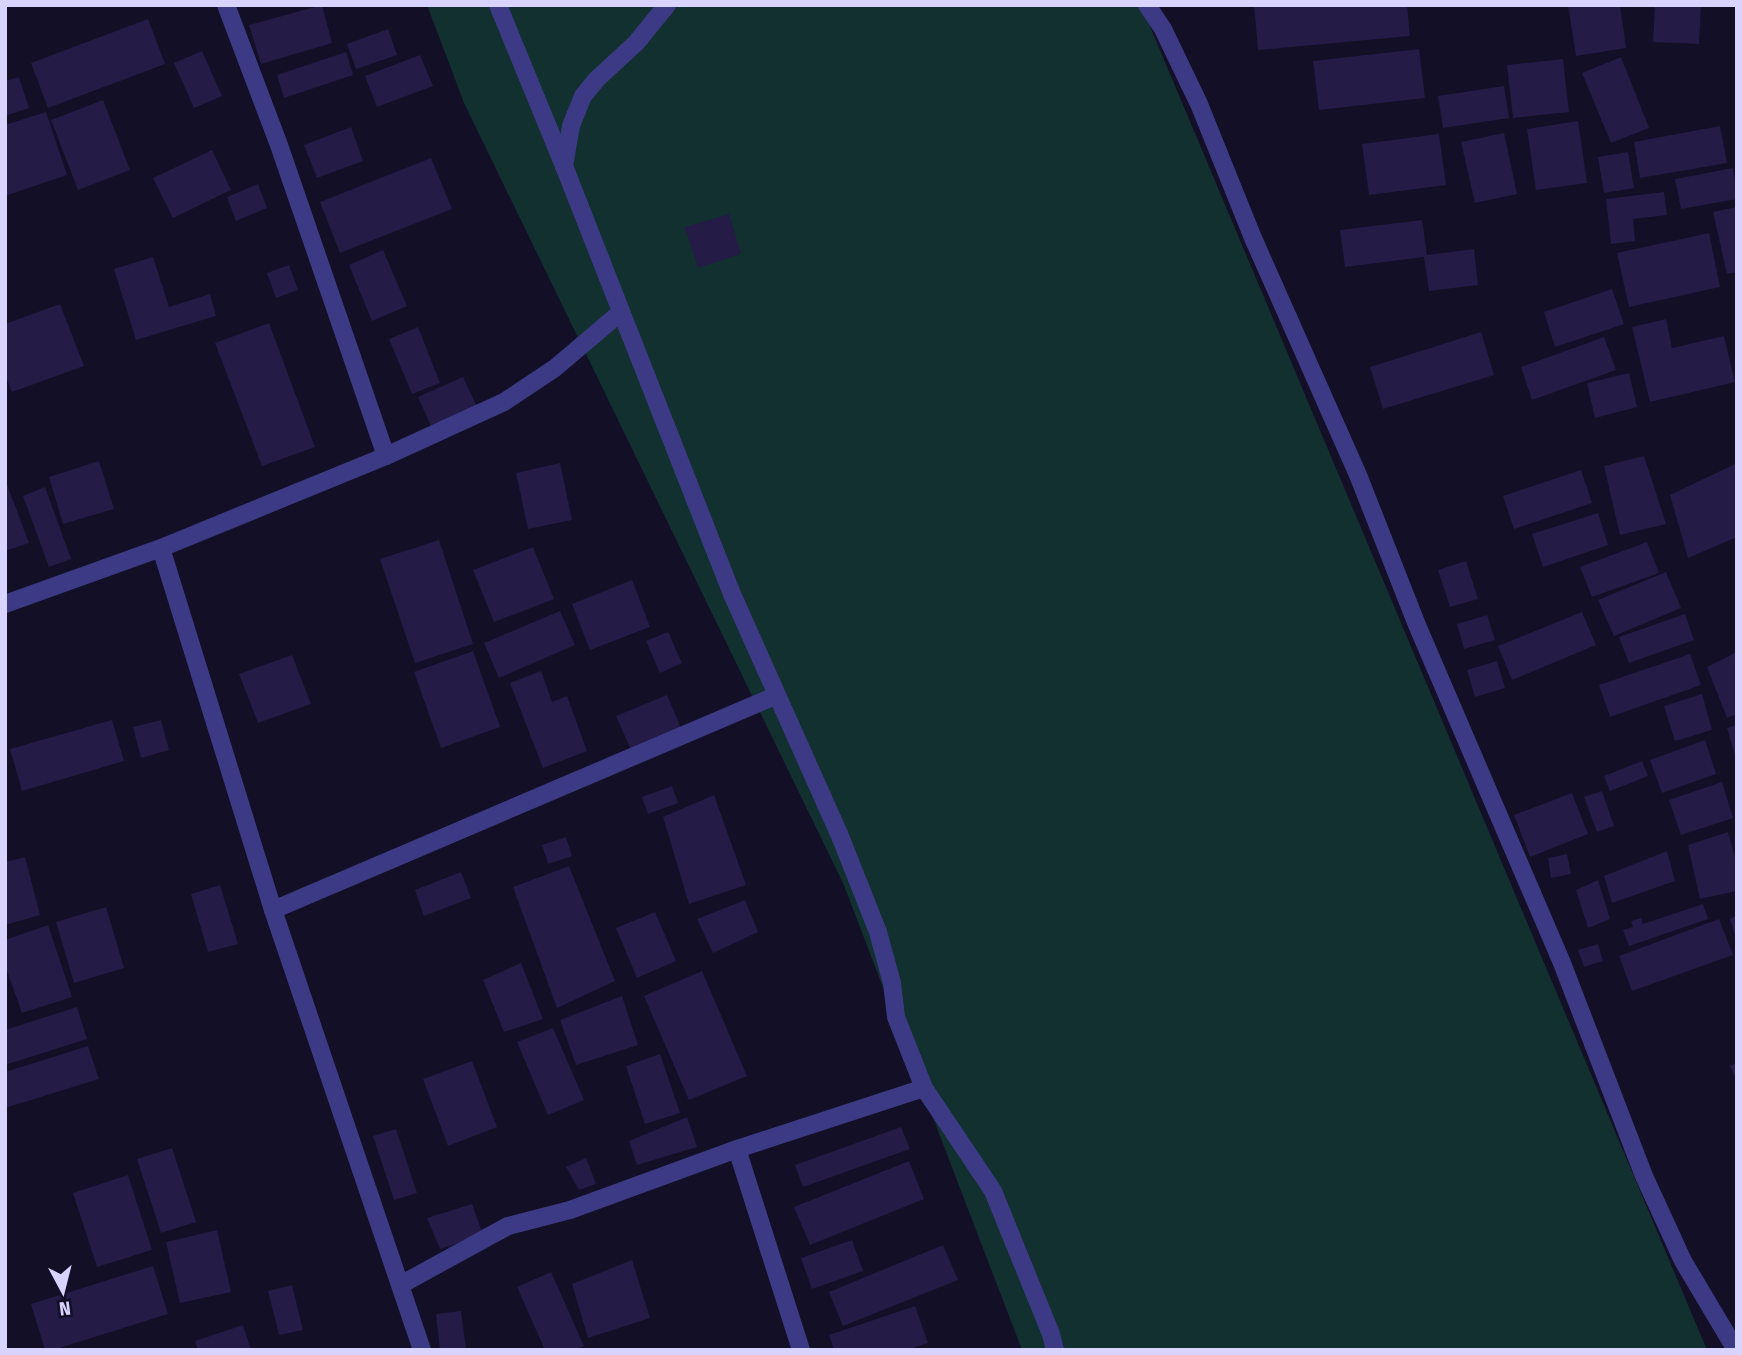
<svg xmlns="http://www.w3.org/2000/svg" width="1742" height="1355" viewBox="0 0 1742 1355" font-family="'Fira Sans Condensed',sans-serif">
<rect width="100%" height="100%" fill="#130f26"/>
<path fill="#12302f" d="M 427,5 L 1141,5 L 1707,1350 L 1022,1350 L 843,883 L 464,103 Z"/>
<g fill="#241b47">
<path d="M 322,5 L 332,43 L 261,64 L 249,25 Z"/>
<path d="M 1254,5 L 1407,5 L 1410,36 L 1258,50 Z"/>
<path d="M 1568,5 L 1620,5 L 1626,48 L 1576,56 Z"/>
<path d="M 1655,5 L 1701,5 L 1699,44 L 1653,42 Z"/>
<path d="M 148,19 L 165,64 L 48,108 L 31,63 Z"/>
<path d="M 388,29 L 397,55 L 356,69 L 347,44 Z"/>
<path d="M 1419,49 L 1425,98 L 1319,110 L 1313,61 Z"/>
<path d="M 202,51 L 222,96 L 194,108 L 174,63 Z"/>
<path d="M 346,52 L 353,75 L 284,98 L 277,75 Z"/>
<path d="M 420,55 L 433,86 L 377,107 L 365,76 Z"/>
<path d="M 1621,57 L 1649,128 L 1611,143 L 1582,73 Z"/>
<path d="M 1563,59 L 1569,112 L 1513,118 L 1507,65 Z"/>
<path d="M 19,77 L 29,108 L 5,116 L 5,81 Z"/>
<path d="M 1504,86 L 1509,118 L 1443,128 L 1438,96 Z"/>
<path d="M 103,100 L 130,170 L 78,190 L 51,120 Z"/>
<path d="M 46,112 L 67,175 L 5,196 L 5,125 Z"/>
<path d="M 1578,121 L 1587,183 L 1536,190 L 1527,129 Z"/>
<path d="M 1720,126 L 1727,163 L 1640,178 L 1634,142 Z"/>
<path d="M 351,127 L 363,161 L 317,178 L 304,145 Z"/>
<path d="M 1504,133 L 1517,194 L 1475,203 L 1461,142 Z"/>
<path d="M 1439,134 L 1446,185 L 1369,195 L 1362,144 Z"/>
<path d="M 212,150 L 231,190 L 173,218 L 153,178 Z"/>
<path d="M 1628,152 L 1634,188 L 1604,193 L 1598,157 Z"/>
<path d="M 431,158 L 452,209 L 340,253 L 320,202 Z"/>
<path d="M 1733,168 L 1737,199 L 1681,209 L 1675,179 Z"/>
<path d="M 258,184 L 267,208 L 236,221 L 227,197 Z"/>
<path d="M 1664,192 L 1667,215 L 1633,219 L 1635,241 L 1611,244 L 1606,199 Z"/>
<path d="M 1737,207 L 1737,272 L 1727,274 L 1713,212 Z"/>
<path d="M 729,214 L 741,254 L 698,268 L 685,227 Z"/>
<path d="M 1422,220 L 1427,255 L 1474,249 L 1478,285 L 1429,291 L 1424,257 L 1345,267 L 1340,230 Z"/>
<path d="M 1709,233 L 1720,287 L 1629,307 L 1617,253 Z"/>
<path d="M 383,250 L 407,306 L 372,321 L 349,265 Z"/>
<path d="M 153,257 L 169,307 L 210,294 L 216,316 L 136,340 L 114,269 Z"/>
<path d="M 289,265 L 298,290 L 276,298 L 267,273 Z"/>
<path d="M 1612,289 L 1624,324 L 1555,347 L 1544,312 Z"/>
<path d="M 60,304 L 84,366 L 12,392 L 5,375 L 5,324 Z"/>
<path d="M 1666,319 L 1672,348 L 1724,336 L 1735,382 L 1650,402 L 1632,327 Z"/>
<path d="M 269,323 L 315,447 L 262,466 L 215,343 Z"/>
<path d="M 418,327 L 440,383 L 412,394 L 389,339 Z"/>
<path d="M 1481,332 L 1494,375 L 1383,409 L 1370,367 Z"/>
<path d="M 1604,337 L 1616,370 L 1532,400 L 1521,367 Z"/>
<path d="M 1629,373 L 1637,407 L 1595,418 L 1587,383 Z"/>
<path d="M 463,377 L 477,407 L 432,428 L 418,397 Z"/>
<path d="M 1644,456 L 1666,524 L 1620,535 L 1604,466 Z"/>
<path d="M 99,461 L 114,509 L 63,524 L 49,477 Z"/>
<path d="M 560,463 L 572,520 L 528,529 L 516,473 Z"/>
<path d="M 1737,463 L 1737,537 L 1688,558 L 1670,495 Z"/>
<path d="M 1581,470 L 1592,503 L 1514,529 L 1503,496 Z"/>
<path d="M 5,479 L 29,543 L 5,551 Z"/>
<path d="M 45,487 L 71,559 L 49,567 L 23,496 Z"/>
<path d="M 1598,513 L 1608,545 L 1543,567 L 1532,534 Z"/>
<path d="M 439,540 L 473,644 L 415,663 L 380,559 Z"/>
<path d="M 1647,542 L 1659,573 L 1592,597 L 1580,567 Z"/>
<path d="M 533,547 L 554,599 L 494,622 L 473,570 Z"/>
<path d="M 1466,561 L 1478,599 L 1450,607 L 1438,570 Z"/>
<path d="M 1666,572 L 1681,608 L 1614,636 L 1598,600 Z"/>
<path d="M 632,580 L 650,627 L 590,650 L 572,604 Z"/>
<path d="M 560,611 L 575,645 L 499,678 L 484,643 Z"/>
<path d="M 1582,612 L 1596,645 L 1512,680 L 1498,646 Z"/>
<path d="M 1685,614 L 1694,640 L 1629,663 L 1619,637 Z"/>
<path d="M 1487,615 L 1495,640 L 1464,649 L 1457,624 Z"/>
<path d="M 668,632 L 682,663 L 660,673 L 646,641 Z"/>
<path d="M 473,651 L 500,727 L 441,748 L 414,672 Z"/>
<path d="M 1737,652 L 1737,714 L 1727,718 L 1707,667 Z"/>
<path d="M 1690,654 L 1701,685 L 1610,717 L 1599,685 Z"/>
<path d="M 292,655 L 311,704 L 258,723 L 239,674 Z"/>
<path d="M 1497,661 L 1505,688 L 1475,697 L 1467,670 Z"/>
<path d="M 541,671 L 552,702 L 567,696 L 587,751 L 543,768 L 510,683 Z"/>
<path d="M 1702,694 L 1712,730 L 1675,741 L 1664,706 Z"/>
<path d="M 667,695 L 681,728 L 631,750 L 616,716 Z"/>
<path d="M 112,720 L 124,761 L 22,791 L 10,749 Z"/>
<path d="M 161,720 L 169,750 L 141,758 L 133,727 Z"/>
<path d="M 1737,725 L 1737,759 L 1736,759 L 1727,728 Z"/>
<path d="M 1705,740 L 1716,774 L 1662,793 L 1650,760 Z"/>
<path d="M 1642,761 L 1648,776 L 1610,791 L 1604,776 Z"/>
<path d="M 1722,782 L 1733,818 L 1681,835 L 1669,800 Z"/>
<path d="M 672,786 L 678,803 L 648,814 L 642,797 Z"/>
<path d="M 1602,791 L 1614,826 L 1597,832 L 1584,797 Z"/>
<path d="M 1572,793 L 1588,834 L 1530,857 L 1514,815 Z"/>
<path d="M 714,795 L 746,885 L 689,904 L 663,817 Z"/>
<path d="M 1728,832 L 1737,865 L 1737,891 L 1700,899 L 1688,845 Z"/>
<path d="M 566,837 L 572,856 L 548,864 L 542,845 Z"/>
<path d="M 1667,851 L 1675,881 L 1612,903 L 1604,876 Z"/>
<path d="M 1567,854 L 1571,874 L 1551,878 L 1548,858 Z"/>
<path d="M 25,857 L 40,915 L 5,925 L 5,862 Z"/>
<path d="M 569,866 L 615,981 L 557,1008 L 513,887 Z"/>
<path d="M 461,872 L 471,898 L 424,916 L 415,890 Z"/>
<path d="M 1598,880 L 1610,919 L 1588,928 L 1576,890 Z"/>
<path d="M 220,885 L 238,944 L 208,952 L 191,894 Z"/>
<path d="M 745,900 L 758,932 L 713,953 L 697,919 Z"/>
<path d="M 1703,904 L 1708,919 L 1629,946 L 1623,930 L 1633,927 L 1631,921 L 1641,918 L 1643,924 Z"/>
<path d="M 106,907 L 124,968 L 74,983 L 56,922 Z"/>
<path d="M 655,912 L 676,961 L 637,978 L 616,928 Z"/>
<path d="M 1737,915 L 1737,939 L 1736,939 L 1730,919 Z"/>
<path d="M 1719,919 L 1733,955 L 1632,991 L 1619,956 Z"/>
<path d="M 48,925 L 72,997 L 22,1013 L 5,965 L 5,940 Z"/>
<path d="M 1598,944 L 1603,961 L 1584,967 L 1578,950 Z"/>
<path d="M 521,963 L 543,1019 L 504,1032 L 483,980 Z"/>
<path d="M 702,971 L 747,1076 L 689,1100 L 644,996 Z"/>
<path d="M 622,996 L 638,1045 L 576,1065 L 560,1020 Z"/>
<path d="M 77,1007 L 87,1039 L 5,1065 L 5,1030 Z"/>
<path d="M 553,1028 L 584,1100 L 548,1115 L 517,1042 Z"/>
<path d="M 88,1046 L 99,1079 L 5,1108 L 5,1072 Z"/>
<path d="M 660,1054 L 680,1113 L 645,1124 L 626,1066 Z"/>
<path d="M 472,1061 L 497,1127 L 448,1146 L 423,1079 Z"/>
<path d="M 1737,1063 L 1737,1080 L 1730,1066 Z"/>
<path d="M 687,1117 L 697,1147 L 637,1165 L 629,1141 Z"/>
<path d="M 901,1127 L 910,1149 L 803,1187 L 795,1165 Z"/>
<path d="M 396,1129 L 417,1193 L 394,1200 L 373,1136 Z"/>
<path d="M 172,1148 L 196,1222 L 161,1233 L 137,1159 Z"/>
<path d="M 586,1158 L 596,1184 L 579,1190 L 566,1167 Z"/>
<path d="M 909,1161 L 924,1199 L 810,1245 L 794,1207 Z"/>
<path d="M 128,1175 L 152,1250 L 97,1267 L 73,1193 Z"/>
<path d="M 472,1204 L 483,1235 L 440,1249 L 427,1218 Z"/>
<path d="M 217,1230 L 231,1292 L 180,1303 L 166,1242 Z"/>
<path d="M 852,1240 L 863,1271 L 812,1289 L 801,1258 Z"/>
<path d="M 943,1245 L 958,1280 L 843,1326 L 829,1292 Z"/>
<path d="M 632,1260 L 650,1318 L 588,1338 L 572,1284 Z"/>
<path d="M 153,1266 L 168,1314 L 53,1350 L 45,1350 L 31,1304 Z"/>
<path d="M 551,1272 L 584,1346 L 575,1350 L 545,1350 L 517,1287 Z"/>
<path d="M 292,1285 L 303,1330 L 279,1335 L 268,1291 Z"/>
<path d="M 915,1306 L 928,1343 L 907,1350 L 834,1350 L 829,1335 Z"/>
<path d="M 461,1311 L 466,1349 L 440,1350 L 436,1314 Z"/>
<path d="M 243,1325 L 251,1350 L 198,1350 L 195,1341 Z"/>
</g>
<g fill="none" stroke-linecap="round" stroke-linejoin="round">
<g stroke="#3d3a85" stroke-width="18">
<path d="M 498,5 L 564,166 L 732,594 L 840,836 L 878,932 L 892,983 L 896,1017 L 924,1088 L 993,1191 L 1051,1334 L 1055,1350"/>
<path d="M 1147,5 L 1163,29 L 1199,104 L 1253,238 L 1358,475 L 1417,625 L 1562,963 L 1644,1176 L 1683,1261 L 1736,1350"/>
<path d="M 564,166 L 571,126 L 583,96 L 597,79 L 636,43 L 667,5"/>
<path d="M 386,456 L 504,402 L 555,368 L 621,312"/>
<path d="M 161,548 L 273,910 L 422,1350"/>
<path d="M 5,604 L 161,548 L 386,456 L 279,145 L 226,5"/>
<path d="M 273,910 L 775,696"/>
<path d="M 737,1149 L 801,1350"/>
<path d="M 402,1284 L 508,1226 L 570,1210 L 737,1149 L 924,1088"/>
</g>
</g>
<rect width="1742" height="1355" fill="none" stroke="#d9d4ff" stroke-width="14"/>
<g transform="translate(63 1292) rotate(173)" stroke="#130f26" stroke-width="5" paint-order="stroke">
<path d="M0-5L12 26L0 18L-12 26Z" fill="#d9d4ff"/>
<text y="-10" font-size="19" font-weight="bold" text-anchor="middle" fill="#d9d4ff">N</text>
</g>
</svg>
